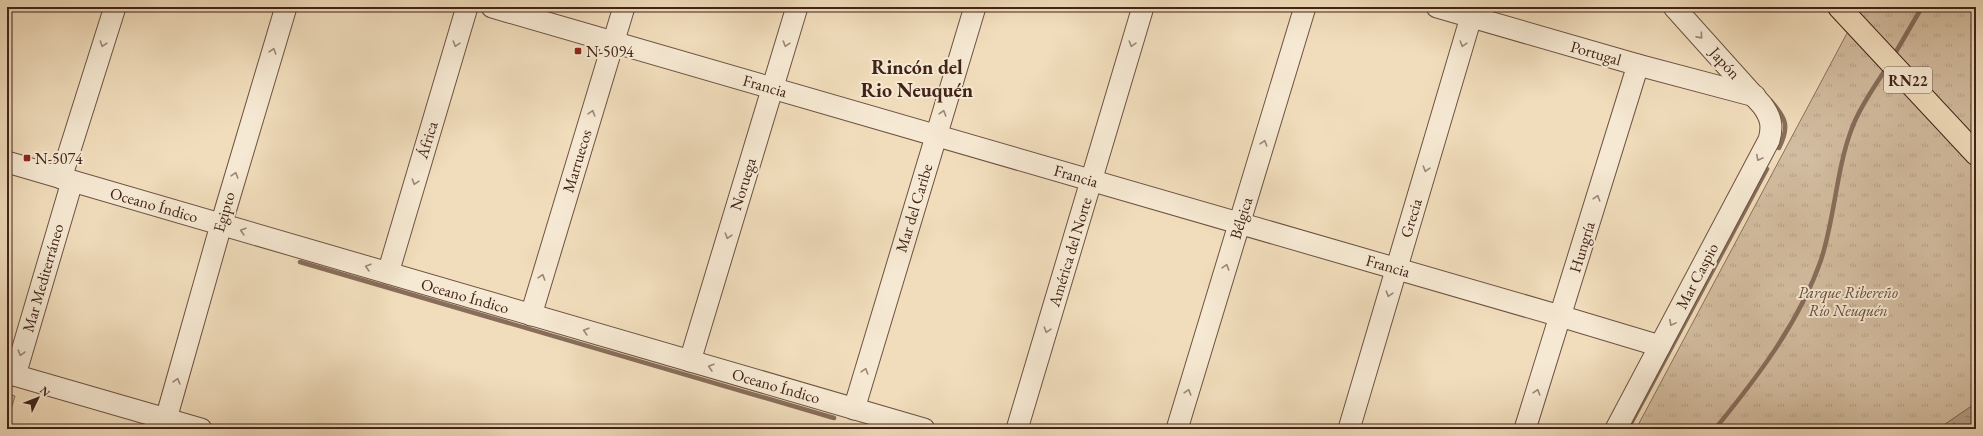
<svg xmlns="http://www.w3.org/2000/svg" width="1983" height="436" viewBox="0 0 1983 436" font-family="'EB Garamond',serif">
<defs>
<pattern id="park-tufts" width="24" height="20" patternUnits="userSpaceOnUse"><rect width="24" height="20" fill="#d3bda0"/><path d="M3 7l-1-3M5 7V3M7 7l1-3M15 17l-1-3M17 17v-4M19 17l1-3" fill="none" stroke="#b6a289"/></pattern>
<pattern id="water-ripples" width="26" height="14" patternUnits="userSpaceOnUse"><rect width="26" height="14" fill="#b59e85"/><path d="M2 4q2-2 4 0t4 0M15 11q2-2 4 0t4 0" fill="none" stroke="#95806c"/></pattern>
</defs>
<rect width="100%" height="100%" fill="#f1ddbc"/>
<filter id="stains"><feTurbulence type="fractalNoise" baseFrequency=".005" numOctaves="4"/><feColorMatrix values="0 0 0 0 .2 0 0 0 0 .09 0 0 0 0 .02 0 0 0 .5 -.17"/></filter>
<radialGradient id="worn" r=".72"><stop offset=".6" stop-color="#630" stop-opacity="0"/><stop offset="1" stop-color="#630" stop-opacity=".3"/></radialGradient>
<path fill="#d3bda0" stroke="#8a705c" d="M 7,394 L 15,396 L 7,423 Z"/>
<path fill="url(#park-tufts)" stroke="#8a705c" d="M 1861,7 L 1976,7 L 1976,403 L 1938,429 L 1636,429 Z"/>
<path fill="url(#water-ripples)" stroke="#876d5a" d="M 1976,403 L 1976,429 L 1938,429 Z"/>
<g fill="none" stroke-linecap="round" stroke-linejoin="round">
<g stroke="#876d5a" stroke-width="4.5">
<path d="M 1893,57 L 1922,7"/>
<path d="M 1771,101 C 1786,118 1790,126 1779,148"/>
<path d="M 300,262 L 834,418"/>
<path d="M 1628,429 L 1767,169"/>
<path d="M 1715,429 C 1756,379 1799,323 1821,260 C 1835,217 1836,170 1852,128 C 1860,106 1875,86 1887,67"/>
</g>
<g stroke="#6d5242" stroke-width="23">
<g id="minor">
<path d="M 492,7 L 1560,316 L 1660,346"/>
<path d="M 1437,7 L 1638,65 L 1755,96"/>
<path d="M 7,162 L 924,429"/>
<path d="M 61,178 L 115,7"/>
<path d="M 388,273 L 467,7"/>
<path d="M 531,315 L 624,7"/>
<path d="M 690,361 L 797,7"/>
<path d="M 7,373 L 201,429"/>
<path d="M 15,375 L 72,182"/>
<path d="M 854,409 L 975,7"/>
<path d="M 166,419 L 221,225 L 286,7"/>
<path d="M 1017,429 L 1143,7"/>
<path d="M 1177,429 L 1305,7"/>
<path d="M 1349,429 L 1474,7"/>
<path d="M 1525,429 L 1638,65"/>
<path d="M 1616,429 L 1769,140 C 1773,126 1771,117 1762,105 L 1674,7"/>
</g>
</g>
<g stroke="#412319" stroke-width="24">
<path id="highway" d="M 1839,7 L 1976,154"/>
</g>
<use href="#minor" stroke="#f6e9d3" stroke-width="21"/>
<use href="#highway" stroke="#f1ddbc" stroke-width="22"/>
</g>
<defs><path id="oneway-chevron" d="M-2-3.5L2.5 0L-2 3.5" fill="none" stroke-width="1.6" stroke-linecap="round" stroke-linejoin="round"/></defs>
<g stroke="#9c8676">
<use href="#oneway-chevron" transform="translate(1700 36) rotate(48)"/>
<use href="#oneway-chevron" transform="translate(103 44) rotate(108)"/>
<use href="#oneway-chevron" transform="translate(456 44) rotate(107)"/>
<use href="#oneway-chevron" transform="translate(786 44) rotate(107)"/>
<use href="#oneway-chevron" transform="translate(1132 44) rotate(107)"/>
<use href="#oneway-chevron" transform="translate(1463 44) rotate(107)"/>
<use href="#oneway-chevron" transform="translate(273 51) rotate(-73)"/>
<use href="#oneway-chevron" transform="translate(592 113) rotate(-73)"/>
<use href="#oneway-chevron" transform="translate(943 113) rotate(-73)"/>
<use href="#oneway-chevron" transform="translate(1264 143) rotate(-73)"/>
<use href="#oneway-chevron" transform="translate(1759 158) rotate(118)"/>
<use href="#oneway-chevron" transform="translate(1426 169) rotate(107)"/>
<use href="#oneway-chevron" transform="translate(235 175) rotate(-73)"/>
<use href="#oneway-chevron" transform="translate(415 182) rotate(107)"/>
<use href="#oneway-chevron" transform="translate(1597 198) rotate(-73)"/>
<use href="#oneway-chevron" transform="translate(243 231) rotate(-164)"/>
<use href="#oneway-chevron" transform="translate(728 236) rotate(107)"/>
<use href="#oneway-chevron" transform="translate(368 267) rotate(-164)"/>
<use href="#oneway-chevron" transform="translate(1226 267) rotate(-73)"/>
<use href="#oneway-chevron" transform="translate(542 277) rotate(-73)"/>
<use href="#oneway-chevron" transform="translate(1389 294) rotate(107)"/>
<use href="#oneway-chevron" transform="translate(1672 323) rotate(118)"/>
<use href="#oneway-chevron" transform="translate(1047 330) rotate(107)"/>
<use href="#oneway-chevron" transform="translate(586 331) rotate(-164)"/>
<use href="#oneway-chevron" transform="translate(21 353) rotate(106)"/>
<use href="#oneway-chevron" transform="translate(711 367) rotate(-164)"/>
<use href="#oneway-chevron" transform="translate(865 371) rotate(-73)"/>
<use href="#oneway-chevron" transform="translate(177 381) rotate(-74)"/>
<use href="#oneway-chevron" transform="translate(1188 392) rotate(-73)"/>
<use href="#oneway-chevron" transform="translate(1537 392) rotate(-73)"/>
</g>
<g fill="#8f2418" stroke="#f6e9d3" stroke-width="1.5">
<rect x="574" y="47" width="8" height="8" rx="2"/>
<rect x="23" y="154" width="8" height="8" rx="2"/>
</g>
<g text-anchor="middle" dominant-baseline="central" stroke-width="4" stroke-linejoin="round" paint-order="stroke">
<rect fill="#f6e9d3" stroke="#775e51" stroke-width="1" x="1884" y="67" width="48" height="26" rx="3"/>
<g font-size="15" font-weight="bold" fill="#412319">
<text x="1908" y="80">RN22</text>
</g>
<g font-size="16" fill="#412319" stroke="#f6e9d3" text-anchor="start">
<text x="586" y="51">N-5094</text>
<text x="35" y="158">N-5074</text>
</g>
<g font-size="16" fill="#412319" stroke="#f6e9d3">
<text transform="translate(1596 53) rotate(16)">Portugal</text>
<text transform="translate(1725 63) rotate(48)">Japón</text>
<text transform="translate(765 86) rotate(16)">Francia</text>
<text transform="translate(427 140) rotate(-73)">África</text>
<text transform="translate(577 161) rotate(-73)">Marruecos</text>
<text transform="translate(1076 176) rotate(16)">Francia</text>
<text transform="translate(743 184) rotate(-73)">Noruega</text>
<text transform="translate(154 205) rotate(16)">Oceano Índico</text>
<text transform="translate(914 208) rotate(-73)">Mar del Caribe</text>
<text transform="translate(224 212) rotate(-74)">Egipto</text>
<text transform="translate(1241 218) rotate(-73)">Bélgica</text>
<text transform="translate(1411 218) rotate(-73)">Grecia</text>
<text transform="translate(1582 247) rotate(-73)">Hungría</text>
<text transform="translate(1070 252) rotate(-73)">América del Norte</text>
<text transform="translate(1388 266) rotate(16)">Francia</text>
<text transform="translate(1697 276) rotate(-62)">Mar Caspio</text>
<text transform="translate(43 278) rotate(-74)">Mar Mediterráneo</text>
<text transform="translate(465 296) rotate(16)">Oceano Índico</text>
<text transform="translate(776 386) rotate(16)">Oceano Índico</text>
</g>
<g font-size="16" font-style="italic" fill="#664a3b" stroke="#f6e9d3">
<text x="1848" y="292">Parque Ribereño<tspan x="1848" dy="18">Río Neuquén</tspan></text>
</g>
<g font-size="20" font-weight="bold" fill="#412319" stroke="#f6e9d3">
<text x="917" y="67">Rincón del<tspan x="917" dy="23">Rio Neuquén</tspan></text>
</g>
</g>
<rect width="1983" height="436" fill="none" stroke="#f1ddbc" stroke-width="24"/>
<rect x="8" y="8" width="1967" height="420" fill="none" stroke="#412319" stroke-width="2"/>
<rect x="12" y="12" width="1959" height="412" fill="none" stroke="#412319"/>
<g transform="translate(38 398) rotate(47)" stroke="#f6e9d3" stroke-width="3" paint-order="stroke">
<path d="M0-3L7 15L0 10L-7 15Z" fill="#412319"/>
<text y="-6" font-size="11" font-weight="bold" text-anchor="middle" fill="#412319">N</text>
</g>
<rect width="100%" height="100%" filter="url(#stains)"/>
<rect width="100%" height="100%" fill="url(#worn)"/>
</svg>
